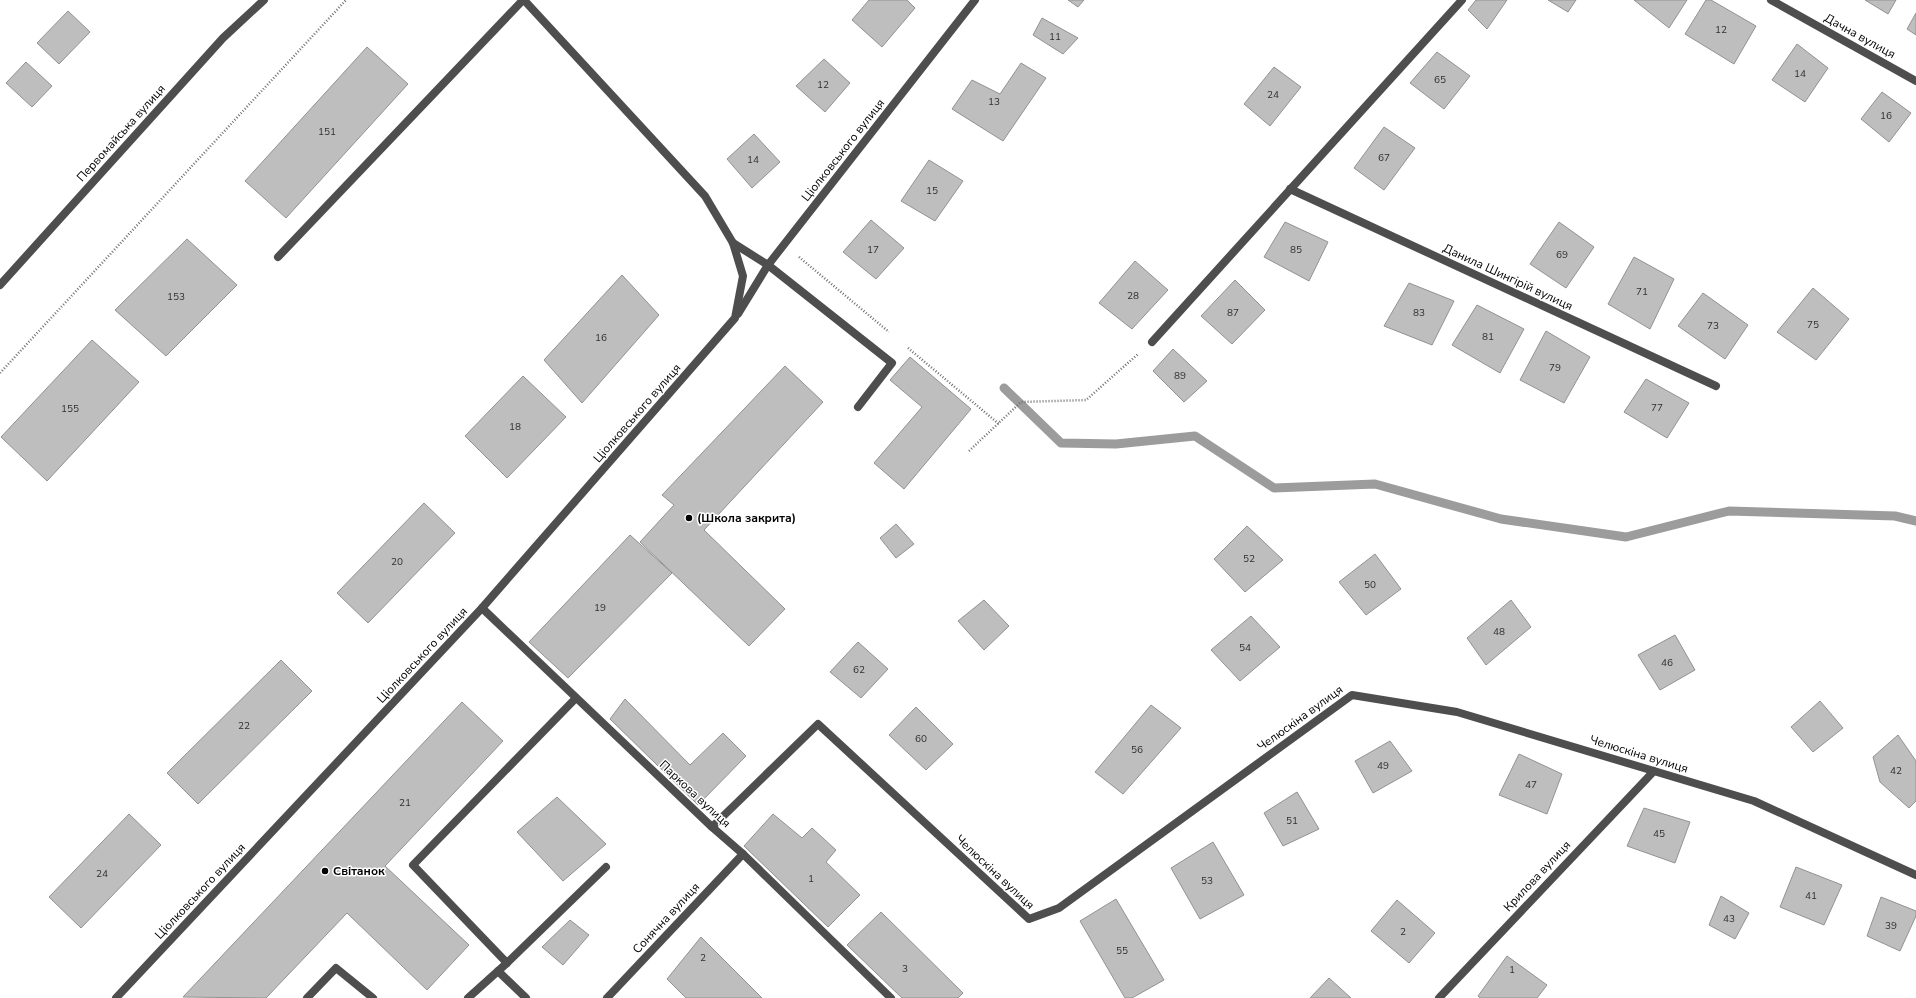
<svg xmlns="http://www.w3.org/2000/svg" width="1916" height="998" viewBox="0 0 1916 998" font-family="'Nunito Sans',sans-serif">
<rect width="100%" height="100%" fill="#fff"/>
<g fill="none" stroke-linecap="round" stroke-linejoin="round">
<path stroke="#9c9c9c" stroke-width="9" d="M 1004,388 L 1061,443 L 1116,444 L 1195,436 L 1274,488 L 1375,484 L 1501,519 L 1626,537 L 1729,511 L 1895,516 L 1916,521"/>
</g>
<g fill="#bebebe" stroke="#929292">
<path d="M 869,0 L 907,0 L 915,8 L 882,47 L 852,20 Z"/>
<path d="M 1068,0 L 1084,0 L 1078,7 Z"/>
<path d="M 1476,0 L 1507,0 L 1487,29 L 1468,10 Z"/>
<path d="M 1548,0 L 1576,0 L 1568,12 Z"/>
<path d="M 1634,0 L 1687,0 L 1669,28 Z"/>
<path d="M 1706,0 L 1711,0 L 1756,26 L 1734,64 L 1685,34 Z"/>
<path d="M 1865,0 L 1896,0 L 1888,14 Z"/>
<path d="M 68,11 L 90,32 L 59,64 L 37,43 Z"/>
<path d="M 1916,13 L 1916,35 L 1907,29 Z"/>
<path d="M 1042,18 L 1078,38 L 1063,54 L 1033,35 Z"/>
<path d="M 1797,44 L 1828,68 L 1805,102 L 1772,80 Z"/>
<path d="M 367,47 L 408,84 L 286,218 L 245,181 Z"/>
<path d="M 1437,52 L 1470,76 L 1444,109 L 1410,83 Z"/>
<path d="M 824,59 L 850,83 L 825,112 L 796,86 Z"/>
<path d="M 26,62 L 52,86 L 32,107 L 6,83 Z"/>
<path d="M 1021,63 L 1046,78 L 1003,141 L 952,109 L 972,80 L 1000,94 Z"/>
<path d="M 1274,67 L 1301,87 L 1270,126 L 1244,104 Z"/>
<path d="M 1882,92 L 1911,113 L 1889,142 L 1861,119 Z"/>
<path d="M 1384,127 L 1415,148 L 1384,190 L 1354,168 Z"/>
<path d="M 754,134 L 780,162 L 752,188 L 727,159 Z"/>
<path d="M 929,160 L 963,181 L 935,221 L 901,201 Z"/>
<path d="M 871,220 L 904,248 L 876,279 L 843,252 Z"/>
<path d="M 1285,222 L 1328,242 L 1309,281 L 1264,257 Z"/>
<path d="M 1559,222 L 1594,247 L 1566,288 L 1530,264 Z"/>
<path d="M 187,239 L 237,285 L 166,356 L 115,310 Z"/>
<path d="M 1634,257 L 1674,279 L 1650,329 L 1608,304 Z"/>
<path d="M 1135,261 L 1168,290 L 1132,329 L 1099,303 Z"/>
<path d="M 622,275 L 659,315 L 582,403 L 544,360 Z"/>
<path d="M 1235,280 L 1265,310 L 1232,344 L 1201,316 Z"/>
<path d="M 1409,283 L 1454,301 L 1432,345 L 1384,326 Z"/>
<path d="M 1813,288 L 1849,319 L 1816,360 L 1777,332 Z"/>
<path d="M 1703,293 L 1748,325 L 1725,359 L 1678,326 Z"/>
<path d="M 1477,305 L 1524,329 L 1500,373 L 1452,345 Z"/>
<path d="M 1546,331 L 1590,357 L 1564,403 L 1520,380 Z"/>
<path d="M 92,340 L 139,382 L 47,481 L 1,437 Z"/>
<path d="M 1173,349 L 1207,381 L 1184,402 L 1153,371 Z"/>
<path d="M 910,357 L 971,409 L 904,489 L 874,463 L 922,407 L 890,380 Z"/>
<path d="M 785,366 L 823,402 L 704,530 L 785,609 L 749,646 L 640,542 L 674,505 L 662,495 Z"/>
<path d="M 523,376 L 566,417 L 507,478 L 465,436 Z"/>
<path d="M 1646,379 L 1689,403 L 1667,438 L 1624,412 Z"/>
<path d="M 424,503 L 455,533 L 368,623 L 337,593 Z"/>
<path d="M 896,524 L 914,544 L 896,558 L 880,538 Z"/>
<path d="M 1247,526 L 1283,560 L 1245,592 L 1214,559 Z"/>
<path d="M 630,535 L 672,573 L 568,678 L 529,642 Z"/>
<path d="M 1375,554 L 1401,589 L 1366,615 L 1339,582 Z"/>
<path d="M 984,600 L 1009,626 L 984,650 L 958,621 Z"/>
<path d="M 1511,600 L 1531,627 L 1486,665 L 1467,638 Z"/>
<path d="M 1251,616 L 1280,647 L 1240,681 L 1211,650 Z"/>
<path d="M 1675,635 L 1695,670 L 1660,690 L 1638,655 Z"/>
<path d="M 858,642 L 888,669 L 861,698 L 830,672 Z"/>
<path d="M 281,660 L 312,691 L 198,804 L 167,773 Z"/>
<path d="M 625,699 L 690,765 L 723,733 L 746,756 L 698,805 L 610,719 Z"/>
<path d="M 1820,701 L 1843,728 L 1813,752 L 1791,727 Z"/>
<path d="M 462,702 L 503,741 L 385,866 L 469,945 L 427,990 L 347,913 L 266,998 L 183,997 Z"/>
<path d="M 1151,705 L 1181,728 L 1123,794 L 1095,772 Z"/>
<path d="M 916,707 L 953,744 L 926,770 L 889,735 Z"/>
<path d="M 1898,735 L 1916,761 L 1916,801 L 1909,808 L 1880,782 L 1873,757 Z"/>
<path d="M 1390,741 L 1412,771 L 1373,793 L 1355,761 Z"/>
<path d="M 1519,754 L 1562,774 L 1547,814 L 1499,795 Z"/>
<path d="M 1297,792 L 1319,829 L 1283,846 L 1264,813 Z"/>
<path d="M 557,797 L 606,844 L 563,881 L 517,832 Z"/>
<path d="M 1644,808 L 1690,822 L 1675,863 L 1627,846 Z"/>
<path d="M 129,814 L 161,845 L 81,928 L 49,897 Z"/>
<path d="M 773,814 L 802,838 L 812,828 L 836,850 L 826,862 L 860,895 L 828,927 L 744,846 Z"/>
<path d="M 1213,842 L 1244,895 L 1200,919 L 1171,868 Z"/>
<path d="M 1796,867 L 1842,885 L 1824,925 L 1780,907 Z"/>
<path d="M 1721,896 L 1749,913 L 1735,939 L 1709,925 Z"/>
<path d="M 1881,897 L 1916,911 L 1916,916 L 1900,951 L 1867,936 Z"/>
<path d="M 1116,899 L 1164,980 L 1132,998 L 1125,998 L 1080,921 Z"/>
<path d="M 1397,900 L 1435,933 L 1409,963 L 1371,931 Z"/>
<path d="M 881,912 L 963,993 L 958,998 L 902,998 L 847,945 Z"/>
<path d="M 570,920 L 589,935 L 563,965 L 542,947 Z"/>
<path d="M 701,937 L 762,998 L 686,998 L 667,979 Z"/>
<path d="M 1507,956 L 1547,985 L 1537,998 L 1480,998 L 1478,996 Z"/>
<path d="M 1329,978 L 1351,998 L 1310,998 Z"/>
</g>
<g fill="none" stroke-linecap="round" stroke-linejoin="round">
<g stroke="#707070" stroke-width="2.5" stroke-dasharray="1 2" stroke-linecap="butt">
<path d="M 799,257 L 889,332"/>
<path d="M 908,348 L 999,424"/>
<path d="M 0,373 L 346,0"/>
<path d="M 969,451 L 1021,402 L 1086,400 L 1138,354"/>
</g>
<g stroke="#4e4e4e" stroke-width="8">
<path d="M 733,243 L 768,265 L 892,363 L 858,407"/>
<path d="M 278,257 L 523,0"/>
<path d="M 576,698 L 413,865 L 507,963 L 606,867"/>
<path d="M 498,971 L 526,998"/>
<path d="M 307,998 L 336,968 L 373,998"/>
<path d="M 468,998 L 507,963"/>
</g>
<g stroke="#4e4e4e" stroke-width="8">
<path d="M 1771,0 L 1916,81"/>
<path d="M 1290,189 L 1716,386"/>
<path d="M 738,314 L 768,265 L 975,0"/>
<path d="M 1152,342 L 1462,0"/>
<path d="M 482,608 L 712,827 L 743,854 L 891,998"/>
<path d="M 712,827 L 818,724 L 1029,919 L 1059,908 L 1352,695 L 1457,712 L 1754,801 L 1916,875"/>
<path d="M 116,998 L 482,608 L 735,318 L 743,276 L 733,243 L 705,196 L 524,0"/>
<path d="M 607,998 L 743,854"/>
<path d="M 1439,998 L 1654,771"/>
</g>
<path stroke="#4e4e4e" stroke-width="8" d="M 0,285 L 223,38 L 264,0"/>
</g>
<g fill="#000" stroke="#fff" stroke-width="1.5">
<circle cx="689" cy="518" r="4"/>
<circle cx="325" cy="871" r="4"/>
</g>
<g text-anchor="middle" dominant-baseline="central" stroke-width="3" stroke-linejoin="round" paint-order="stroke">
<g font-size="10" fill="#303030">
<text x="1721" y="30">12</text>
<text x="1055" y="37">11</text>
<text x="1800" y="74">14</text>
<text x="1440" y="80">65</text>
<text x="823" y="85">12</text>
<text x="1273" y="95">24</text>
<text x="994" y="102">13</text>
<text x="1886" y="116">16</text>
<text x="327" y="132">151</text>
<text x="1384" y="158">67</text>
<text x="753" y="160">14</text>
<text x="932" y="191">15</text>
<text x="873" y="250">17</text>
<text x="1296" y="250">85</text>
<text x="1562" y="255">69</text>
<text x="1642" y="292">71</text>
<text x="1133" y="296">28</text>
<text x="176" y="297">153</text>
<text x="1233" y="313">87</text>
<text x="1419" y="313">83</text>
<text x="1813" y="325">75</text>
<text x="1713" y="326">73</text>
<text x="1488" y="337">81</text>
<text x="601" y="338">16</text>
<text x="1555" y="368">79</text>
<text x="1180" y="376">89</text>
<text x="1657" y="408">77</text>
<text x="70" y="409">155</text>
<text x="515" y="427">18</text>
<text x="1249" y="559">52</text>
<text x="397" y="562">20</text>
<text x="1370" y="585">50</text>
<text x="600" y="608">19</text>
<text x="1499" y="632">48</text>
<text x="1245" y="648">54</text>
<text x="1667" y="663">46</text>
<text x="859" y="670">62</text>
<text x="244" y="726">22</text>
<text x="921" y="739">60</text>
<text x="1137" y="750">56</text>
<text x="1383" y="766">49</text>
<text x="1896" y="771">42</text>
<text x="1531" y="785">47</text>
<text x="405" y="803">21</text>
<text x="1292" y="821">51</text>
<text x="1659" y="834">45</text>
<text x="102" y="874">24</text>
<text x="811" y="879">1</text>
<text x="1207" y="881">53</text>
<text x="1811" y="896">41</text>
<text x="1729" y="919">43</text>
<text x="1891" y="926">39</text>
<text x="1403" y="932">2</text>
<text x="1122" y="951">55</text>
<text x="703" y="958">2</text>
<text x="905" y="969">3</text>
<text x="1512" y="970">1</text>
</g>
<g font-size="12" fill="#000" stroke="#fff">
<text transform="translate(1860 36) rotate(29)">Дачна вулиця</text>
<text transform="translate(121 133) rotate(-48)">Первомайська вулиця</text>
<text transform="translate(843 150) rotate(-52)">Ціолковського вулиця</text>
<text transform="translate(1508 277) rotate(25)">Данила Шингірій вулиця</text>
<text transform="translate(637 413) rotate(-49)">Ціолковського вулиця</text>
<text transform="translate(422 655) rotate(-47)">Ціолковського вулиця</text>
<text transform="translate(1300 718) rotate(-36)">Челюскіна вулиця</text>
<text transform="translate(1639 754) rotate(17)">Челюскіна вулиця</text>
<text transform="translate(695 794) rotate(43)">Паркова вулиця</text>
<text transform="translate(995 872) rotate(43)">Челюскіна вулиця</text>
<text transform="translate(1537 876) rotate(-47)">Крилова вулиця</text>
<text transform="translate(200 891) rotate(-47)">Ціолковського вулиця</text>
<text transform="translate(666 918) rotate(-47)">Сонячна вулиця</text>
</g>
<g font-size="12" font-weight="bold" fill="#000" stroke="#fff" text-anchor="start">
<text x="697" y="518">(Школа закрита)</text>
<text x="333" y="871">Світанок</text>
</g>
</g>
</svg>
